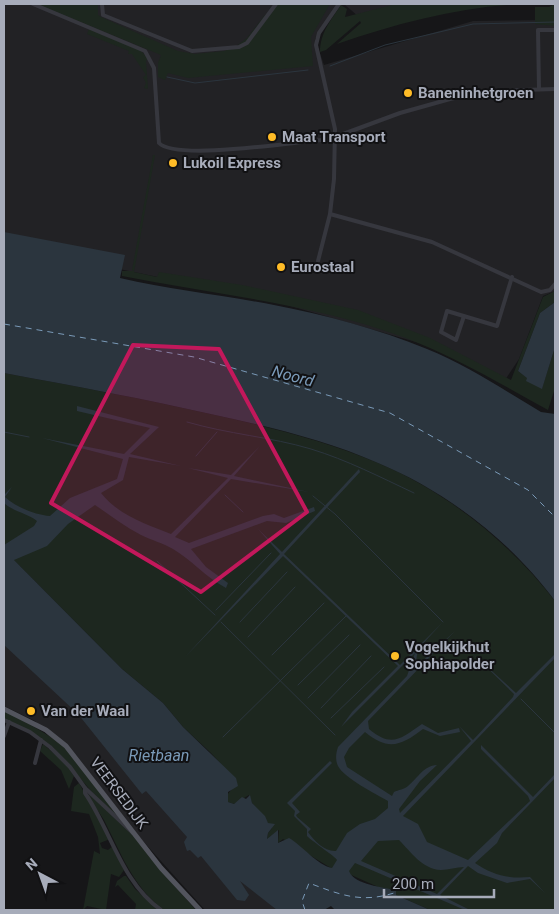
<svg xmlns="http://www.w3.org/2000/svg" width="559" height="914" viewBox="0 0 559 914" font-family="Roboto,sans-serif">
<rect width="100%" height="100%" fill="#161618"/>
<g fill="#222225">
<path d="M 4,4 L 342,4 L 315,39 L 324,65 L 473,21 L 555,20 L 555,291 L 543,296 L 519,359 L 503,383 L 437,348 L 273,301 L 4,245 Z"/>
<path d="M 344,4 L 443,4 L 366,23 Z"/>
<path d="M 4,642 L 296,910 L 205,910 L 35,721 L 4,706 Z"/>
</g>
<g fill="#1d271f">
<path d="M 37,4 L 98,4 L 98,15 L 101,17 L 178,51 L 195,54 L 224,51 L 235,47 L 247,38 L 264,16 L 279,4 L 330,4 L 311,37 L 313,66 L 188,78 L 168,73 L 165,80 L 158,77 L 158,63 L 161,55 Z"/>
<path d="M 396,4 L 522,4 C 458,7 398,23 337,44 L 361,23 L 360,21 L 326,50 L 320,52 C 320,33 331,20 341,5 L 347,9 L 345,17 Z"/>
<path d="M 555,4 L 555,26 L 535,24 L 535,7 L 549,7 Z"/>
<path d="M 89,29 L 140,50 L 148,58 L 146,61 L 148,89 L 144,88 L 146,83 L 143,77 L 146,75 L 132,54 L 128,54 L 129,51 L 87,34 Z"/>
<path d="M 153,155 L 155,155 L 134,272 L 157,277 L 159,272 L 242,285 L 358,310 L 430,338 L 511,380 L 543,297 L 555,291 L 555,302 L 540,313 L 518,371 L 542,388 L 555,347 L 555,388 L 548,410 C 501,384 454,356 403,337 C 312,303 216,295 122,276 L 122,271 L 134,271 L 132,270 Z"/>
<path d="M 4,373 C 74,386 145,399 215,415 C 270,427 326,441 378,463 C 447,492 509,542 555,601 L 555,910 L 430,910 L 349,874 L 331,868 L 283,839 L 278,843 L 279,830 L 267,839 L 268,833 L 272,828 L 252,803 L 249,795 L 234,804 L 228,802 L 227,795 L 231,790 L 222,765 L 211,753 L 183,727 L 163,703 L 122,669 L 4,550 Z"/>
<path d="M 4,711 C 27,723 50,734 69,752 L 125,823 L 93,793 L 53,747 L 33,733 L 4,719 Z"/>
<path d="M 43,744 L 67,765 L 74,776 L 69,789 L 61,770 L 40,751 Z"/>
<path d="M 79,783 L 110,839 L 100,843 L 102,848 L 108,850 L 113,846 L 124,870 L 119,877 L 111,874 L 106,910 L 87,906 L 83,910 L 94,851 L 100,854 L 98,837 L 89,814 L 71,811 L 74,787 Z"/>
<path d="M 88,793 L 140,842 L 163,873 L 196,910 L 164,910 C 133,887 121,853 104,820 C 99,811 90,802 88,793 Z"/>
<path d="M 124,876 L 126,876 L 135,889 L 158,910 L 135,910 L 136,904 L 118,885 L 115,887 L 117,881 Z"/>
</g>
<g fill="#2b353e" fill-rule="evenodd">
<path d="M 4,232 L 125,255 L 120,278 C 171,290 223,295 274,305 C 326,315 378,329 427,349 C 467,365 504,390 541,412 L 555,414 L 555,601 C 512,542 446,491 378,463 C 326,440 270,427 215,415 C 145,399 74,386 4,373 Z"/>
<path d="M 555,302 L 555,347 L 542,389 L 526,381 L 527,378 L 518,371 L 540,313 Z"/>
<path d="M 77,406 L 159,427 L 130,454 L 181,466 L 129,457 L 123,480 L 101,493 C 118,515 146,524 171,534 L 228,478 L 188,468 L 231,475 L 260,446 L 234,476 L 309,492 L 231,479 L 175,537 L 189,543 L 263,516 L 274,514 L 284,518 L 314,507 L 315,511 L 286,523 L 267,521 L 191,549 L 206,567 L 228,583 L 226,588 C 205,577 192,560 173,549 C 163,543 151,540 141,535 C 124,526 110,515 95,505 L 68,524 L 47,546 L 14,560 L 122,669 L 163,703 L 183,727 L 236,778 L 238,786 L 228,792 L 228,802 L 234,804 L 242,797 L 246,799 L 250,795 L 252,803 L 265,816 L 268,823 L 275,824 L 268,833 L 267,839 L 278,830 L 278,843 L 289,838 C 303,846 317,865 332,868 L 337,860 C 336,857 313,842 307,836 L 307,829 L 294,816 L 295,811 L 287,803 L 330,761 L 332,763 L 292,803 L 300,812 L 296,815 L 297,817 L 311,829 L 308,832 C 314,841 325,852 336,851 L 347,833 L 360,824 L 375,819 L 388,808 L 388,801 C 376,794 344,778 338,766 C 335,760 336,753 338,747 L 407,676 L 415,653 L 341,727 L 352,712 L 398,666 L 283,556 L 185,657 L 280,554 L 258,529 L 282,552 L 359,469 L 360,472 L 284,554 L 400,665 L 443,622 L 418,649 L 415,668 L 455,631 L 368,721 L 369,729 C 392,748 400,739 422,724 L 438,733 L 459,728 L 460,732 L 440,736 L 423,729 C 401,746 388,751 365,732 L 349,748 L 344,757 L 347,767 L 392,796 L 394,792 C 398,790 405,789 408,786 C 419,777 423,766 437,765 L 420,781 L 399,809 L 400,813 L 471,741 L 459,726 L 473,740 L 513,697 L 514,694 L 471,652 L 516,693 L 555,654 L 555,658 L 403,816 L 418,824 L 427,842 L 468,860 L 530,801 L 528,796 L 481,749 L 481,745 L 533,797 L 555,774 L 555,778 L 502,833 L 497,843 L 475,863 C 492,875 509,879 530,877 L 545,893 L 530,879 L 507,883 L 478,873 L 468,866 L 440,895 L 470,910 L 465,910 L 355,863 L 349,871 C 355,886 384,886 396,891 L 396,895 L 430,910 L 335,910 L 331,906 L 324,910 L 277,910 L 240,881 L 249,895 L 245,901 L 237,900 L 201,856 L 198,858 L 190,850 L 187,851 L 184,842 L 187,837 L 146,791 L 142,794 L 78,714 L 4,645 L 4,545 L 34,526 L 37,521 C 27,513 14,512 4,503 L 4,495 L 12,487 L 5,497 C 16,507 35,515 50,516 L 70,498 L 117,479 L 123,459 L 42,438 L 124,454 L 150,428 L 77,411 ZM 399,840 C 411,852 422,869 441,870 C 448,870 457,867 464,867 L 437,894 L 361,861 L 378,841 Z"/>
</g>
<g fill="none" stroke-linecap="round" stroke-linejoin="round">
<g stroke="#2b353e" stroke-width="1">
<path d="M 330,66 L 385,45 L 473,24 L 555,22"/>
<path d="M 167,77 L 195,83 L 308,70"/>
<path d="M 187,422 C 228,434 271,437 311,449 C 347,460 380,477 414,493"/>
<path d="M 4,432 L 29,437"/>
<path d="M 196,456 L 217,432"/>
<path d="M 225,495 L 243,512"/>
<path d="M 313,496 L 335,514 L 443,622"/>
<path d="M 157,561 L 215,615"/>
<path d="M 216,610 L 271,553"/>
<path d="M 221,622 L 335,735"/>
<path d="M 240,622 L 287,572"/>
<path d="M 248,637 L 295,587"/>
<path d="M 272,655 L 324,603"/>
<path d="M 298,685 L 349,635"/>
<path d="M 308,698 L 360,645"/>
<path d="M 521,699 L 555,733"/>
<path d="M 321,708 L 371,656"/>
<path d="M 331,718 L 384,667"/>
<path d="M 223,737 L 346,616"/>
</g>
<g stroke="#7a9ab8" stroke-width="1" stroke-dasharray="6 5" stroke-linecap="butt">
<path d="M 4,324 L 194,357 L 390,413 L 528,490 L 555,517"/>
<path d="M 305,910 L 302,901 L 309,883 C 341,895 362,904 397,892"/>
</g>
<g stroke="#36373e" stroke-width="4">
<path d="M 33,4 L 145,51 L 154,68 L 159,143 C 176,161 293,142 321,140 L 335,137 L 400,113 L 450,99 L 487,91 L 555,89"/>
<path d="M 102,4 L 103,15 L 192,51 L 239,47 L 247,43 L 276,4"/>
<path d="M 339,4 L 319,33 L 316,45 L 335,129 L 334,179 L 330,214 L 432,242 L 541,292 L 550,290 L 555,284"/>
<path d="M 539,89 L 538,30 L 555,30"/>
<path d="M 318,261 L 330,214"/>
<path d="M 464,316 L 456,340 L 441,332 L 447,311 L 497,326 L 512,277"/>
<path d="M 4,720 L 30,732 L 50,747 L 70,767 L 85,788 L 133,833"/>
<path d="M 4,736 L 9,722"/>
<path d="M 35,763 L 41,740"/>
<path d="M 85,788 L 85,793 C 111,831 122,883 161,910"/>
</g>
<path stroke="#52545d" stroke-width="5" d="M 4,709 L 46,730 L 66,746 L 161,868 L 200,910"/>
</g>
<path fill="#c2185b" fill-opacity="0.2" stroke="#c2185b" stroke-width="4" stroke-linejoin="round" d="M 133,345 L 219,349 L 307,512 L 201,592 L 51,503 Z"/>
<g fill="#ffbc27" stroke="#111113" stroke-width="2">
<circle cx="408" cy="93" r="5"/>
<circle cx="272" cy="137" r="5"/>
<circle cx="173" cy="163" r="5"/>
<circle cx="281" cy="267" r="5"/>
<circle cx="395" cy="656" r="5"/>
<circle cx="31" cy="711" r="5"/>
</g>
<g text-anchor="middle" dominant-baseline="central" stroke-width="4" stroke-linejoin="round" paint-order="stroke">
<g font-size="15" font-weight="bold" fill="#a7acba" stroke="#111113" text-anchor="start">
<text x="418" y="93">Baneninhetgroen</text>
<text x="282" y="137">Maat Transport</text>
<text x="183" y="163">Lukoil Express</text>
<text x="291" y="267">Eurostaal</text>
<text x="405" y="647">Vogelkijkhut<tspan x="405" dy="17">Sophiapolder</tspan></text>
<text x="41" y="711">Van der Waal</text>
</g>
<g font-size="15" fill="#a7acba" stroke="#111113">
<text transform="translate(119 793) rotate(53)">VEERSEDIJK</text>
</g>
<g font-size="16" font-style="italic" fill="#7a9ab8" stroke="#111113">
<text transform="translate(293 376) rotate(15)">Noord</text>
<text x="159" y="755">Rietbaan</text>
</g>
</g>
<rect width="559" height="914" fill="none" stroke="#a7acba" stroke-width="10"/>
<g transform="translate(40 874) rotate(319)" stroke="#111113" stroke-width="4" paint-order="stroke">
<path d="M0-4L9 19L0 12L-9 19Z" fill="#a7acba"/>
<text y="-8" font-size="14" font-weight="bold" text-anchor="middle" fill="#a7acba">N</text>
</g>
<path d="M384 889v8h110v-8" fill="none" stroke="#a7acba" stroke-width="2.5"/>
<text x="392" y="889" font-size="15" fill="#a7acba" stroke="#111113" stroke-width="4" paint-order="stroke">200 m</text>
</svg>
